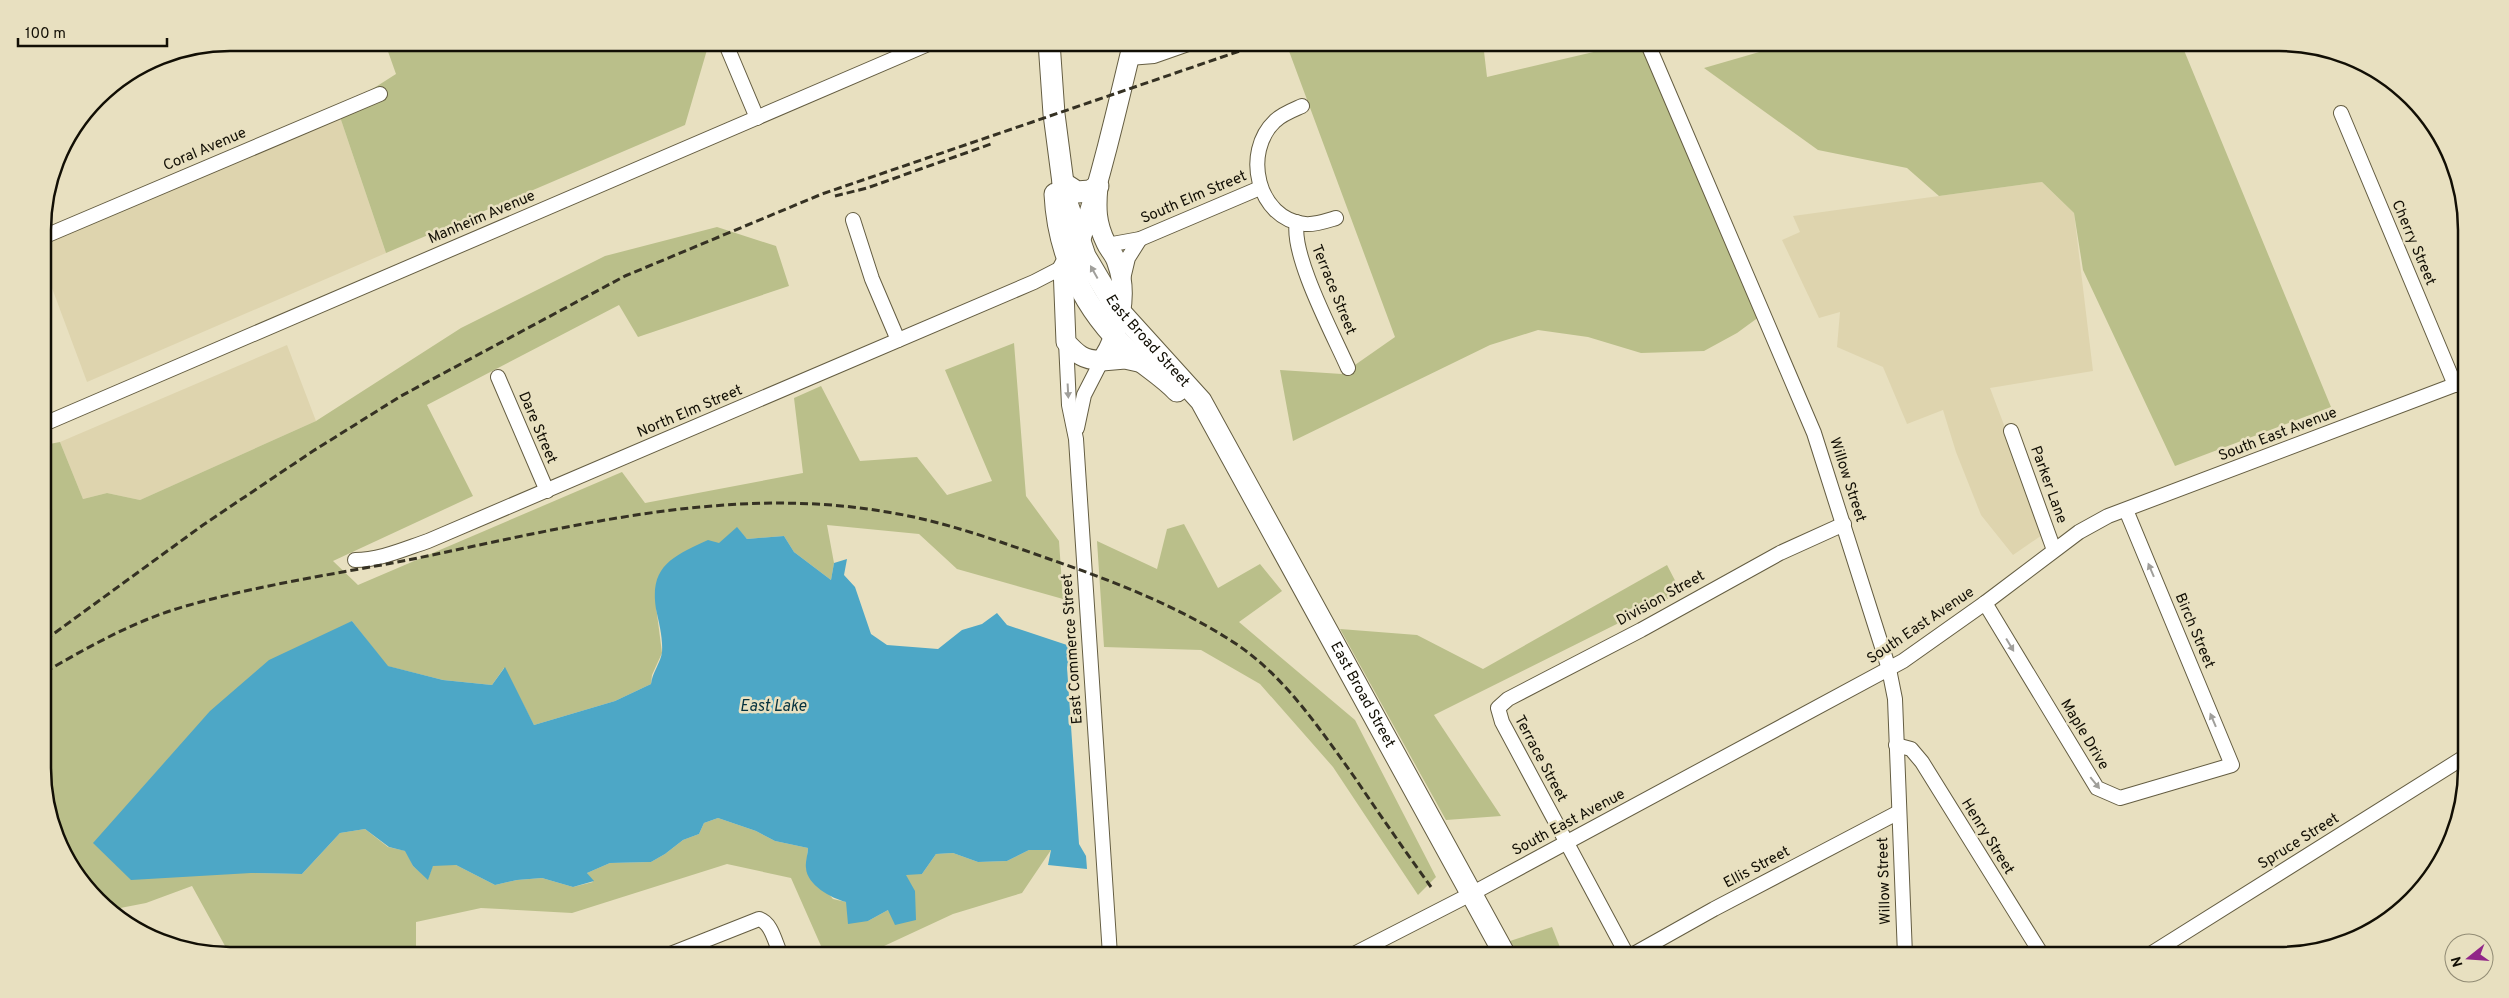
<svg xmlns="http://www.w3.org/2000/svg" width="2509" height="998" viewBox="0 0 2509 998" font-family="Overpass,sans-serif">
<rect width="100%" height="100%" fill="#e8e0c0"/>
<g fill="#ded4ae">
<path d="M 338,111 L 386,253 L 87,382 L 43,264 L 43,235 Z"/>
<path d="M 2042,182 L 2074,213 L 2093,371 L 1990,388 L 2045,533 L 2013,555 L 1981,515 L 1956,452 L 1943,410 L 1907,424 L 1883,367 L 1837,347 L 1840,312 L 1819,318 L 1782,240 L 1800,232 L 1793,216 Z"/>
<path d="M 287,345 L 316,421 L 140,500 L 107,493 L 83,499 L 60,442 Z"/>
</g>
<g fill="#babf8a">
<path d="M 1794,42 L 2181,43 L 2331,407 L 2175,466 L 2083,270 L 2074,213 L 2042,182 L 1939,196 L 1907,168 L 1818,150 L 1704,68 Z"/>
<path d="M 385,43 L 709,43 L 685,125 L 386,253 L 338,111 L 396,74 Z"/>
<path d="M 1286,43 L 1483,43 L 1487,77 L 1632,43 L 1640,43 L 1763,314 L 1737,333 L 1704,351 L 1641,353 L 1588,337 L 1538,330 L 1490,345 L 1293,441 L 1280,370 L 1342,374 L 1395,337 Z"/>
<path d="M 717,227 L 776,246 L 789,286 L 638,337 L 619,305 L 427,405 L 473,496 L 333,561 L 358,585 L 622,472 L 645,503 L 803,473 L 794,398 L 821,386 L 860,461 L 917,457 L 947,495 L 992,481 L 945,370 L 1014,343 L 1026,496 L 1059,541 L 1063,599 L 957,569 L 919,534 L 827,525 L 834,563 L 831,580 L 794,552 L 784,536 L 747,539 L 737,528 L 656,606 L 662,653 L 652,675 L 651,684 L 615,701 L 534,725 L 504,668 L 492,685 L 443,680 L 387,666 L 352,621 L 251,873 L 302,874 L 340,833 L 365,829 L 388,847 L 406,851 L 413,866 L 428,879 L 433,865 L 456,865 L 495,885 L 517,880 L 542,878 L 573,887 L 593,882 L 587,873 L 610,863 L 651,862 L 665,854 L 683,840 L 699,834 L 704,823 L 718,818 L 756,831 L 775,841 L 808,848 L 806,868 L 833,899 L 846,902 L 868,921 L 888,910 L 905,874 L 922,874 L 936,854 L 953,853 L 978,862 L 1007,861 L 1029,850 L 1051,850 L 1022,893 L 953,914 L 869,953 L 868,955 L 825,955 L 791,878 L 727,864 L 572,913 L 481,908 L 416,922 L 416,955 L 230,955 L 192,886 L 146,903 L 110,910 C 72,876 62,851 46,804 L 44,445 L 60,442 L 83,499 L 107,493 L 140,500 L 316,421 L 461,328 L 605,256 Z"/>
<path d="M 1184,524 L 1218,588 L 1260,564 L 1282,591 L 1239,622 L 1355,720 L 1436,877 L 1418,895 L 1333,767 L 1260,684 L 1201,650 L 1104,647 L 1097,541 L 1157,569 L 1167,529 Z"/>
<path d="M 1667,565 L 1681,592 L 1434,715 L 1501,816 L 1446,820 L 1340,629 L 1417,635 L 1483,669 Z"/>
<path d="M 1552,927 L 1563,955 L 1519,955 L 1510,941 Z"/>
</g>
<path fill="#4da7c6" d="M 737,527 L 747,539 L 784,536 L 794,552 L 831,580 L 834,563 L 847,559 L 844,575 L 855,587 L 871,634 L 887,645 L 938,649 L 962,630 L 982,624 L 997,613 L 1007,625 L 1073,647 L 1075,652 L 1067,667 L 1079,844 L 1086,856 L 1087,869 L 1048,865 L 1051,850 L 1029,850 L 1007,861 L 978,862 L 953,853 L 936,854 L 922,874 L 906,875 L 915,891 L 916,920 L 895,925 L 888,910 L 868,921 L 848,924 L 846,902 C 831,898 807,885 806,868 C 805,862 808,854 808,848 L 775,841 L 756,831 L 718,818 L 704,823 L 699,834 L 683,840 L 665,854 L 651,862 L 610,863 L 587,873 L 594,881 L 573,887 L 542,878 L 517,880 L 495,885 L 456,865 L 433,866 L 428,880 L 413,866 L 405,851 L 389,847 L 365,829 L 340,833 L 302,874 L 251,873 L 131,880 L 93,843 L 210,711 L 269,660 L 352,621 L 388,666 L 443,680 L 492,685 L 505,667 L 534,725 L 615,701 L 651,684 C 652,673 661,662 662,652 C 663,638 659,623 656,609 C 649,565 674,556 708,540 L 719,543 Z"/>
<g fill="none" stroke-linecap="round" stroke-linejoin="round">
<g stroke="#645d42" stroke-width="16">
<g id="minor">
<path d="M 725,42 L 757,118"/>
<path d="M 1647,42 L 1814,433 L 1889,669 L 1895,699 L 1905,955"/>
<path d="M 1129,58 L 1154,56 L 1194,42"/>
<path d="M 1302,106 C 1293,110 1282,114 1275,121 C 1242,152 1257,219 1305,224 C 1315,225 1326,221 1336,218"/>
<path d="M 2341,113 L 2455,385"/>
<path d="M 853,220 L 872,279 L 898,340"/>
<path d="M 1297,222 C 1290,254 1334,336 1348,368"/>
<path d="M 43,237 L 380,94"/>
<path d="M 1107,245 L 1140,239 L 1260,188"/>
<path d="M 1123,279 L 1128,258 L 1140,239"/>
<path d="M 1066,342 L 1069,405 L 1076,439 L 1110,955"/>
<path d="M 498,377 L 547,491"/>
<path d="M 44,424 L 933,42"/>
<path d="M 1077,428 L 1084,395 L 1102,360"/>
<path d="M 2011,431 L 2054,550"/>
<path d="M 355,560 C 380,560 404,549 428,541 L 1034,282 L 1063,267"/>
<path d="M 1985,603 L 2097,788 L 2120,798 L 2232,765 L 2126,510"/>
<path d="M 1896,745 L 1911,749 L 1922,762 L 2042,955"/>
<path d="M 668,955 L 759,919 C 772,923 775,943 781,955"/>
<path d="M 1352,955 L 1471,894 L 1903,661 L 1985,603 L 2079,532 L 2108,516 L 2465,381"/>
<path d="M 1627,955 L 1502,722 L 1498,708 L 1508,699 L 1641,630 L 1780,553 L 1844,524"/>
<path d="M 1632,955 L 1714,909 L 1899,812"/>
<path d="M 2149,955 L 2466,756"/>
</g>
</g>
<g stroke="#645d42" stroke-width="21">
<path id="major" d="M 1098,186 C 1096,208 1096,223 1106,243 C 1109,250 1115,255 1117,263 C 1129,295 1119,333 1102,360 C 1084,361 1077,354 1066,342 L 1063,267 C 1067,258 1077,251 1080,242 C 1101,177 1117,109 1133,42"/>
</g>
<g stroke="#645d42" stroke-width="23">
<g id="highway">
<path id="s1" d="M 1049,42 L 1054,114 L 1063,183 L 1068,206 L 1085,256 L 1114,305 L 1201,401 L 1505,955"/>
<path d="M 1063,183 L 1077,192 L 1090,191 L 1098,186"/>
<path d="M 1055,194 C 1058,255 1084,310 1130,352 C 1145,366 1163,376 1177,391"/>
<path d="M 1102,360 L 1125,358 L 1143,362"/>
</g>
</g>
<use href="#minor" stroke="#fff" stroke-width="14"/>
<use href="#major" stroke="#fff" stroke-width="19"/>
<use href="#highway" stroke="#fff" stroke-width="21"/>
<g stroke="#353123" stroke-width="3" stroke-dasharray="8 4" stroke-linecap="butt">
<path d="M 835,196 L 867,188 L 991,144"/>
<path d="M 45,640 L 203,525 L 313,451 L 401,396 L 625,276 L 822,194 L 1266,42"/>
<path d="M 45,672 C 90,646 136,620 186,606 C 259,585 335,574 408,560 C 565,528 727,484 887,512 C 944,521 998,541 1052,560 C 1113,581 1175,605 1230,640 C 1283,673 1319,728 1355,778 C 1380,815 1405,851 1431,887"/>
</g>
</g>
<defs><path id="oneway-solid" d="M-6-.8H1V-3.2L6.5 0L1 3.2V.8H-6Z" transform="scale(1.25)"/></defs>
<g fill="#a09f9b">
<use href="#oneway-solid" transform="translate(1094 272) rotate(-119)"/>
<use href="#oneway-solid" transform="translate(1068 391) rotate(87)"/>
<use href="#oneway-solid" transform="translate(2151 570) rotate(-113)"/>
<use href="#oneway-solid" transform="translate(2010 645) rotate(59)"/>
<use href="#oneway-solid" transform="translate(2213 720) rotate(-113)"/>
<use href="#oneway-solid" transform="translate(2095 783) rotate(51)"/>
</g>
<g text-anchor="middle" dominant-baseline="central" stroke-width="5" stroke-linejoin="round" paint-order="stroke">
<g font-size="15" fill="#120f05" stroke="#e8e0c0">
<text transform="translate(205 150) rotate(-23)">Coral Avenue</text>
<text transform="translate(1194 198) rotate(-23)">South Elm Street</text>
<text transform="translate(482 218) rotate(-23)">Manheim Avenue</text>
<text transform="translate(2413 243) rotate(67)">Cherry Street</text>
<text transform="translate(1333 290) rotate(68)">Terrace Street</text>
<text stroke="none"><textPath href="#s1" startOffset="324">East Broad Street</textPath></text>
<text transform="translate(690 412) rotate(-23)">North Elm Street</text>
<text transform="translate(537 428) rotate(67)">Dare Street</text>
<text transform="translate(2278 435) rotate(-21)">South East Avenue</text>
<text transform="translate(1847 480) rotate(72)">Willow Street</text>
<text transform="translate(2048 485) rotate(70)">Parker Lane</text>
<text transform="translate(1661 599) rotate(-29)">Division Street</text>
<text transform="translate(1921 626) rotate(-34)">South East Avenue</text>
<text transform="translate(2194 631) rotate(67)">Birch Street</text>
<text transform="translate(1073 649) rotate(-94)">East Commerce Street</text>
<text stroke="none"><textPath href="#s1" startOffset="740">East Broad Street</textPath></text>
<text transform="translate(2084 735) rotate(59)">Maple Drive</text>
<text transform="translate(1540 759) rotate(62)">Terrace Street</text>
<text transform="translate(1569 823) rotate(-28)">South East Avenue</text>
<text transform="translate(1987 837) rotate(58)">Henry Street</text>
<text transform="translate(2299 842) rotate(-32)">Spruce Street</text>
<text transform="translate(1757 868) rotate(-28)">Ellis Street</text>
<text transform="translate(1885 881) rotate(-92)">Willow Street</text>
</g>
<g font-size="16" font-style="italic" fill="#05313e" stroke="#e8e0c0">
<text x="773" y="707">East Lake</text>
</g>
</g>
<path d="M0 0H2509V998H0ZM230 51H2279A179 179 0 0 1 2458 230V768A179 179 0 0 1 2279 947H230A179 179 0 0 1 51 768V230A179 179 0 0 1 230 51Z" fill="#e8e0c0" fill-rule="evenodd"/>
<path fill="none" stroke="#120f05" stroke-width="2.5" d="M230 51H2279A179 179 0 0 1 2458 230V768A179 179 0 0 1 2279 947H230A179 179 0 0 1 51 768V230A179 179 0 0 1 230 51Z"/>
<g transform="translate(2469 958) rotate(253)"><circle r="24" fill="#e8e0c0" stroke="#928c75"/>
<path d="M0-4L9 19L0 12L-9 19Z" fill="#912688"/>
<text y="-8" font-size="14" font-weight="bold" text-anchor="middle" fill="#120f05">N</text>
</g>
<path d="M18 38v8h149v-8" fill="none" stroke="#120f05" stroke-width="2.5"/>
<text x="25" y="38" font-size="15" fill="#120f05" stroke="#e8e0c0" stroke-width="4" paint-order="stroke">100 m</text>
</svg>
